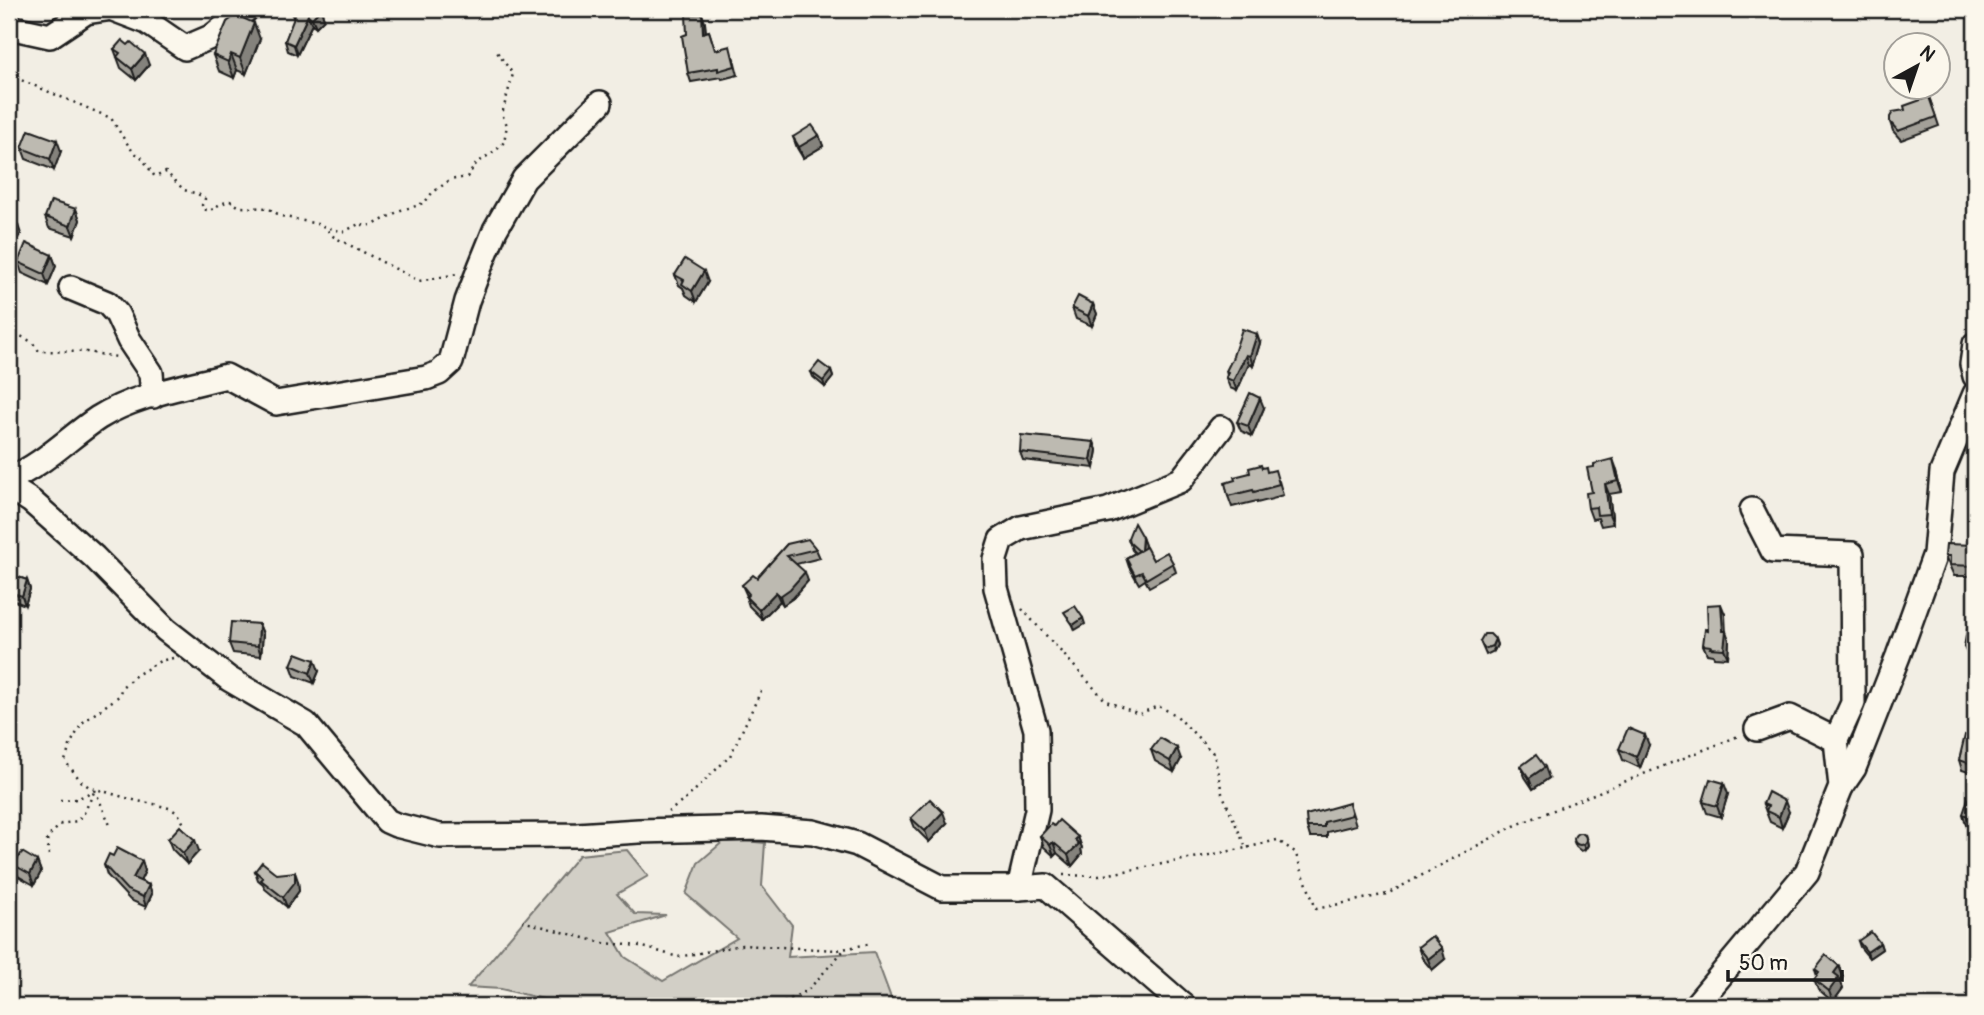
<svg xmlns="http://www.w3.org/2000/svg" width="1984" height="1015" viewBox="0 0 1984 1015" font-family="Pangolin,sans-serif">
<rect width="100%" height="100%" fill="#f2eee4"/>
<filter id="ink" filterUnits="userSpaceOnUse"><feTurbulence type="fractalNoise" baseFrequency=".0143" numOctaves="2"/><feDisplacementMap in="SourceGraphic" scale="14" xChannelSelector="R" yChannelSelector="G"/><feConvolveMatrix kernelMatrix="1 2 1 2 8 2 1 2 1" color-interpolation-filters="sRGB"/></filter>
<g filter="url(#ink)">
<path fill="#d2cfc6" stroke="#777671" stroke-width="2" d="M 726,839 L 765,843 L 762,886 L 792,925 L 788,957 L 874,952 L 894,1006 L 573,1006 L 501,989 L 468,987 L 579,855 L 627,850 L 648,876 L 617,894 L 635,914 L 666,915 L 610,932 L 625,957 L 663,981 L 737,938 L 686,894 L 698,863 Z"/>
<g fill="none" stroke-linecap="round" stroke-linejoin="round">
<g stroke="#1c1c1c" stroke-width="28">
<g id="minor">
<path d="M 113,9 L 147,22 L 185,48 L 213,36 L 247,9"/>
<path d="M 9,27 L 50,36 L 86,12 L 106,9"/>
<path d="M 71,288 L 107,303 L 117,314 L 129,340 L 151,373 L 153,396"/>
<path d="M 1975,344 L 1972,364 L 1975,376"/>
<path d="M 9,479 C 43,465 68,438 98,418 C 134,395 185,387 226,376 L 276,403 L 426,378 L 439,373 L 451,362 L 467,301 L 480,267 L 495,230 L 524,179 L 600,103"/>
<path d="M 9,487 L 31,501 L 94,557 L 166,630 L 229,679 L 306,724 L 387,821 L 396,825 L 440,836 L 577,835 L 639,831 L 761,828 L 813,832 L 857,844 L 942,888 L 1019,888 L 1046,886 L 1184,1006"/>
<path d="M 1752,510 L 1773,551 L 1852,554 L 1853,703 L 1836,740"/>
<path d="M 1841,787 L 1854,768 L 1898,656 L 1935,554 L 1942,472 L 1975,394"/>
<path d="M 1019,888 L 1037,810 L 1036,730 L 996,588 L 995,559 L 1001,540 L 1021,528 L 1108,510 L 1181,480 L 1221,428"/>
<path d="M 1695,1006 L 1807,872 L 1841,787 L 1836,740 L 1790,717 L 1757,729"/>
</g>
</g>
<g stroke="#1c1c1c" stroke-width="2.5" stroke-dasharray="2 5" stroke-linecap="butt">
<path d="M 9,75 L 111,118 L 124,139 L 134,153 L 140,155 L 155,177 L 166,172 L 184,190 L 198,194 L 205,199 L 202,205 L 203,209 L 210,211 L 220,204 L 230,201 L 240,207 L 268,208 L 281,216 L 322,225 L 334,237 L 419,281 L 457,274"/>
<path d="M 323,226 L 343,232 L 359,224 L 366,226 L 375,224 L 401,210 L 416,206 L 425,202 L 432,193 L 450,180 L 467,177 L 476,164 L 500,147 L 504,142 L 507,125 L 502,114 L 513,74 L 497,52"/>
<path d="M 9,330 L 32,342 L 39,351 L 87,352 L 117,357"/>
<path d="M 1022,609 L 1106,701 L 1139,714 L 1158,706 L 1176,715 L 1214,754 L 1222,793 L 1246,848 L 1277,840 L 1295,852 L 1316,909 L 1387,894 L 1514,826 L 1741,735"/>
<path d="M 173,658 L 160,661 L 135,676 L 122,687 L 119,696 L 82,723 L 71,743 L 65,761 L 81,781 L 89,787 L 137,801 L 154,804 L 169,808 L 178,813 L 184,824"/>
<path d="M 95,790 L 110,825"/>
<path d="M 60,800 L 77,799 L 95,790"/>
<path d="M 668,812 L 686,799 L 730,756 L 761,691"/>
<path d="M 49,855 L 47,841 L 49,836 L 61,824 L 77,821 L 84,813 L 95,790"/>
<path d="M 1063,875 L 1099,876 L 1246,848"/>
<path d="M 522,921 L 603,943 L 640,946 L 678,957 L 742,945 L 838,950 L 868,944"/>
<path d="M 786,1006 L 782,1003 L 808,990 L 844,950"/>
</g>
<use href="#minor" stroke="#fbf7ec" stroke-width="23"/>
</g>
<g fill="#a3a098" stroke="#1c1c1c" stroke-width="2">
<path d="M 291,9 L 321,9 L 324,19 L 316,27 L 312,24 L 297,55 L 288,51 L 285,41 L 294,20 L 291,12 L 292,11 Z"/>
<path d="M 702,14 L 705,23 L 706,32 L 709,31 L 715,50 L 733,55 L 738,75 L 722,79 L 721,77 L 691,82 L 688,73 L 687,34 Z"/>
<path d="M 260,39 L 246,74 L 237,70 L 234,78 L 219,71 L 213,55 Z"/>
<path d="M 128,45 L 149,65 L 136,80 L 121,68 L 114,49 Z"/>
<path d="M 1929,97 L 1939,126 L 1901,140 L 1893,131 L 1890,122 L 1905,110 Z"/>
<path d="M 819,135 L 823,146 L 803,158 L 797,148 L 793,137 Z"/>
<path d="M 22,148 L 61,151 L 54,170 L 26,159 Z"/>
<path d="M 76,209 L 80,220 L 74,236 L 49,228 L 45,217 Z"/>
<path d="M 52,255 L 56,266 L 48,285 L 22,273 L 18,262 Z"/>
<path d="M 675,275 L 708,282 L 696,302 L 686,295 L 683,288 L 679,285 Z"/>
<path d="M 1093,304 L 1097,314 L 1092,326 L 1076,319 L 1072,308 Z"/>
<path d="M 1260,343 L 1253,366 L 1249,364 L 1237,391 L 1230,388 L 1226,378 L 1227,375 L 1226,371 Z"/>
<path d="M 831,371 L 833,377 L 825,387 L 813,377 L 811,372 Z"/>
<path d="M 1264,408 L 1252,436 L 1241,431 L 1237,422 Z"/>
<path d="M 1094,442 L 1097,450 L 1094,468 L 1023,460 L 1020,452 Z"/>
<path d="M 1262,468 L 1279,481 L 1283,495 L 1276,497 L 1276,498 L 1257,503 L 1257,501 L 1232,507 L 1228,496 L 1235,480 Z"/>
<path d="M 1617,470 L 1622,492 L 1609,494 L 1613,524 L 1601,526 L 1598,518 L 1592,519 L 1588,508 L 1592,492 Z"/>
<path d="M 1142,537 L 1145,548 L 1153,560 L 1173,563 L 1176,572 L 1149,587 L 1145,580 L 1139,584 L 1129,567 L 1126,558 L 1135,553 L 1132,550 L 1128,538 Z"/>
<path d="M 787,544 L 816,549 L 820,558 L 796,564 L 808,581 L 793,598 L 783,605 L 780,601 L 762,619 L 749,606 L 746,597 L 747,596 L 742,585 L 757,578 Z"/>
<path d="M 1975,545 L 1975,576 L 1954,576 L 1945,556 Z"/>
<path d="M 9,574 L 27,580 L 30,589 L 25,605 L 9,599 Z"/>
<path d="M 1725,614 L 1725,631 L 1729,640 L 1728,658 L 1714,657 L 1713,655 L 1707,654 L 1703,645 Z"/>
<path d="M 259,624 L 263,634 L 261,656 L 233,653 L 229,643 Z"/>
<path d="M 1975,626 L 1975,676 L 1972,676 L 1968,665 L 1969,658 L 1964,647 Z"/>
<path d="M 1495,639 L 1497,645 L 1494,651 L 1486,655 L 1480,641 Z"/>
<path d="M 291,665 L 319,671 L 314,683 L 295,676 Z"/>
<path d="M 1975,738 L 1975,774 L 1962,770 L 1959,760 Z"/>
<path d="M 1649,745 L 1640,768 L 1623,760 L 1619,749 Z"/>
<path d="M 1151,750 L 1181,759 L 1174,772 L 1155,761 Z"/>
<path d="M 1521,766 L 1549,778 L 1533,789 L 1525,777 Z"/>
<path d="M 1728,794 L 1721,817 L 1707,813 L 1703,802 Z"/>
<path d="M 1975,802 L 1975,828 L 1966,825 L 1963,814 Z"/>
<path d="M 1349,803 L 1356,825 L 1327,832 L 1327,837 L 1310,837 L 1307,827 Z"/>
<path d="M 1763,804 L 1789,812 L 1782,828 L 1770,822 Z"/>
<path d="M 911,818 L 947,823 L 929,842 L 915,828 Z"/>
<path d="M 1054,826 L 1078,837 L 1082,848 L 1081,849 L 1082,854 L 1072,866 L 1057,853 L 1054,856 L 1044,847 L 1040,836 Z"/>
<path d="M 168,839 L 199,851 L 187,864 L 172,849 Z"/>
<path d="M 1587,840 L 1588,845 L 1585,850 L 1581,851 L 1576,847 L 1574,842 Z"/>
<path d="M 113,856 L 142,861 L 145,871 L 140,881 L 149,885 L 152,894 L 146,907 L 130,900 L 107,875 L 104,865 Z"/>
<path d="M 37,861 L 41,872 L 34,885 L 18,876 L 14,865 Z"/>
<path d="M 255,871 L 277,874 L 298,881 L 299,891 L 287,907 L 265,889 L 263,884 L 258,880 Z"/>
<path d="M 1858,941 L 1880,943 L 1882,949 L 1869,958 L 1860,947 Z"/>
<path d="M 1418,947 L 1445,959 L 1432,970 L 1422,958 Z"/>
<path d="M 1815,969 L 1843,977 L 1840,980 L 1843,988 L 1833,1002 L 1818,989 L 1814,979 L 1817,975 Z"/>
</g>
<g fill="#84827c" stroke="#1c1c1c" stroke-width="2">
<path d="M 321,9 L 324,19 L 316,27 L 312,18 Z"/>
<path d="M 702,14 L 705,23 L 706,42 L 703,33 Z"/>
<path d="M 308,15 L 312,24 L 297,55 L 294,45 Z"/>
<path d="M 254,23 L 260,39 L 246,74 L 240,58 Z"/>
<path d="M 145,54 L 149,65 L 136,80 L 132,69 Z"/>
<path d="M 231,54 L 237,70 L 234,78 L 228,62 Z"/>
<path d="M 819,135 L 823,146 L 803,158 L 799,147 Z"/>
<path d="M 57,140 L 61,151 L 54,170 L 50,159 Z"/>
<path d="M 76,209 L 80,220 L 74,236 L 70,226 Z"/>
<path d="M 18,225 L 21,234 L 10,247 L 9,243 L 9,236 Z"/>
<path d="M 52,255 L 56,266 L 48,285 L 44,274 Z"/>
<path d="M 704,271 L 708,282 L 696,302 L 692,291 Z"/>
<path d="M 1093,304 L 1097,314 L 1092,326 L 1088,316 Z"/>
<path d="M 1257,334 L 1260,343 L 1253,366 L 1250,356 Z"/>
<path d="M 1246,355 L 1249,364 L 1237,391 L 1233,381 Z"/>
<path d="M 831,371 L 833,377 L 825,387 L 823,381 Z"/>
<path d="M 1260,398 L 1264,408 L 1252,436 L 1248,426 Z"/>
<path d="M 1094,442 L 1097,450 L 1094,468 L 1091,460 Z"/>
<path d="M 1613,459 L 1617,470 L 1622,492 L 1618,481 Z"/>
<path d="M 1605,484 L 1609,494 L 1613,524 L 1609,514 Z"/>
<path d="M 1142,537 L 1145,545 L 1144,558 L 1141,550 Z"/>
<path d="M 805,572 L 808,581 L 793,598 L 783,605 L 780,596 Z"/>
<path d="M 27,580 L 30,589 L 25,605 L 22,596 Z"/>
<path d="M 776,592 L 780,601 L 762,619 L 759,610 Z"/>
<path d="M 1721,604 L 1725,614 L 1726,634 L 1726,631 L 1729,640 L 1728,658 L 1724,649 Z"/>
<path d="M 1083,618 L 1085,624 L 1075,630 L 1073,625 Z"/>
<path d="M 259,624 L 263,634 L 261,656 L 258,646 Z"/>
<path d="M 1495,639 L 1497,645 L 1494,651 L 1492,646 Z"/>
<path d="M 315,660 L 319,671 L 314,683 L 310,673 Z"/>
<path d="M 1645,735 L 1649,745 L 1640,768 L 1636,757 Z"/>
<path d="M 1177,748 L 1181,759 L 1174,772 L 1170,761 Z"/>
<path d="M 1545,767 L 1549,778 L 1533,789 L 1529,778 Z"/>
<path d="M 1724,783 L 1728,794 L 1721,817 L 1717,806 Z"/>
<path d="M 1785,801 L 1789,812 L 1782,828 L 1779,817 Z"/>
<path d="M 943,812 L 947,823 L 929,842 L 925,831 Z"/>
<path d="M 1585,834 L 1588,845 L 1585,850 L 1583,844 Z"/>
<path d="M 1078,837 L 1082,848 L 1081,849 L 1082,854 L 1072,866 L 1068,855 L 1075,840 Z"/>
<path d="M 195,840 L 199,851 L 187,864 L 183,853 Z"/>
<path d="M 1053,842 L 1057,853 L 1054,856 L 1050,845 Z"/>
<path d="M 37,861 L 41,872 L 34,885 L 30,874 Z"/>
<path d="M 142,861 L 145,871 L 137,888 L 133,878 Z"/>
<path d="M 295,872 L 298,881 L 299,891 L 287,907 L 283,897 Z"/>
<path d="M 149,885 L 152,894 L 146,907 L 143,897 Z"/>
<path d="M 1880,943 L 1882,949 L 1869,958 L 1867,952 Z"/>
<path d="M 1442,948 L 1445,959 L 1432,970 L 1428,959 Z"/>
<path d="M 1839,966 L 1843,977 L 1840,980 L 1843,988 L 1833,1002 L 1829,991 L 1834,973 Z"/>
</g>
<g fill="#bdbab1" stroke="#1c1c1c" stroke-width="2">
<path d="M 293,9 L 321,9 L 312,18 L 308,15 L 294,45 L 285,41 L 295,15 L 291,12 Z"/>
<path d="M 702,14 L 703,33 L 709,31 L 715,50 L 730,46 L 735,66 L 718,71 L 718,68 L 688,73 L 682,36 L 687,34 L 686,15 Z"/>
<path d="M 236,15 L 254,23 L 240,58 L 231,54 L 228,62 L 213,55 L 227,22 Z"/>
<path d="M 122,40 L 128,45 L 131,42 L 145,54 L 132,69 L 117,57 L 120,53 L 114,49 Z"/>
<path d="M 1929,97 L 1936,117 L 1898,131 L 1890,122 L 1890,117 L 1893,112 L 1905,110 L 1904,106 Z"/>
<path d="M 812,125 L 819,135 L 799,147 L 793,137 Z"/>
<path d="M 29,130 L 57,140 L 50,159 L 22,148 Z"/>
<path d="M 51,201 L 76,209 L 70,226 L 45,217 Z"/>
<path d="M 9,217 L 18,225 L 9,236 Z"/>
<path d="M 26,243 L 52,255 L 44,274 L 18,262 Z"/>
<path d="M 685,259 L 704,271 L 692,291 L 682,284 L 684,280 L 675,275 Z"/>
<path d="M 1078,296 L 1093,304 L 1088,316 L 1072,308 Z"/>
<path d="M 1242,329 L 1257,334 L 1250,356 L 1246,355 L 1233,381 L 1226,378 L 1228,372 L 1226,371 L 1232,359 Z"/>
<path d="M 819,362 L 831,371 L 823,381 L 811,372 Z"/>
<path d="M 1250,393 L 1260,398 L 1248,426 L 1237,422 Z"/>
<path d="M 1021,435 L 1094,442 L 1091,460 L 1020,452 Z"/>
<path d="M 1613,459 L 1618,481 L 1605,484 L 1609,514 L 1597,515 L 1596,507 L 1588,508 L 1586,493 L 1592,492 L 1587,468 L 1594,467 L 1594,464 Z"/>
<path d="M 1261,465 L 1262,468 L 1266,467 L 1267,472 L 1275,470 L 1279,484 L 1272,486 L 1272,487 L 1254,492 L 1253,490 L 1228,496 L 1225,483 L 1235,480 L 1234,477 L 1250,473 L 1249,468 Z"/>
<path d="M 1134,523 L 1142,537 L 1141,550 L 1146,547 L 1153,560 L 1167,552 L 1173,563 L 1146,579 L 1142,572 L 1135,575 L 1126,558 L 1139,551 L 1129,542 L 1128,538 Z"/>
<path d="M 808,539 L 816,549 L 787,556 L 805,572 L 790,589 L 780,596 L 776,592 L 759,610 L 746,597 L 749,594 L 742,585 L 753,575 L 757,578 L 787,544 Z"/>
<path d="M 1946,544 L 1975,545 L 1975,566 L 1950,565 L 1950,556 L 1945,556 Z"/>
<path d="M 9,574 L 27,580 L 22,596 L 9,592 Z"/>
<path d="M 1721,604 L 1723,631 L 1726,631 L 1724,649 L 1710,648 L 1711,646 L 1703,645 L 1705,629 L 1708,630 L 1707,605 Z"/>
<path d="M 1075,606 L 1083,618 L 1073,625 L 1064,612 Z"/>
<path d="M 231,622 L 259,624 L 258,646 L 229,643 Z"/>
<path d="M 1968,625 L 1975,626 L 1975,666 L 1968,665 L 1970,648 L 1964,647 Z"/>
<path d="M 1484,634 L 1490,634 L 1495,639 L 1492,646 L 1484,649 L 1480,641 Z"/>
<path d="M 296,653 L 315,660 L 310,673 L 291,665 Z"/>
<path d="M 1628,728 L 1645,735 L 1636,757 L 1619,749 Z"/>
<path d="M 1965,735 L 1975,738 L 1975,765 L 1959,760 Z"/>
<path d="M 1160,738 L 1177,748 L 1170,761 L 1151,750 Z"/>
<path d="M 1536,755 L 1545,767 L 1529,778 L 1521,766 Z"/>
<path d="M 1710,779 L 1724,783 L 1717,806 L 1703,802 Z"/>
<path d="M 1768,792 L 1785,801 L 1779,817 L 1766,811 L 1768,806 L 1763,804 Z"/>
<path d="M 930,799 L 943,812 L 925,831 L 911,818 Z"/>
<path d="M 1968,799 L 1975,802 L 1975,819 L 1963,814 Z"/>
<path d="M 1349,803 L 1352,815 L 1324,822 L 1324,827 L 1307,827 L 1306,815 Z"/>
<path d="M 1059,820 L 1078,837 L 1075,840 L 1079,844 L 1068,855 L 1053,842 L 1050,845 L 1040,836 L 1051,824 L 1054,826 Z"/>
<path d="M 180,826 L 195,840 L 183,853 L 168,839 Z"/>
<circle cx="1580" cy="839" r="6"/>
<path d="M 117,848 L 142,861 L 133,878 L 149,885 L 143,897 L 127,890 L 104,865 L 109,854 L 113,856 Z"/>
<path d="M 22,852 L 37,861 L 30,874 L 14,865 Z"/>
<path d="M 262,862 L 277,874 L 295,872 L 295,882 L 283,897 L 261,880 L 263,878 L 255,871 Z"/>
<path d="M 1871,932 L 1880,943 L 1867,952 L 1858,941 Z"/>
<path d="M 1432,936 L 1442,948 L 1428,959 L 1418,947 Z"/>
<path d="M 1826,955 L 1839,966 L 1834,973 L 1839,977 L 1829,991 L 1814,979 L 1819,972 L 1815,969 Z"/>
</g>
</g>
<rect width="1984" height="1015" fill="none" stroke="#fbf7ec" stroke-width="35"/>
<rect x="18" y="18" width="1949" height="980" fill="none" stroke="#1c1c1c" stroke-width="2.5" filter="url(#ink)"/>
<g transform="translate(1917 66) rotate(40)"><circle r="33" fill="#fbf7ec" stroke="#a29f99" stroke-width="2"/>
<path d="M0-5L12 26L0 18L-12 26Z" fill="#1c1c1c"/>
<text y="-10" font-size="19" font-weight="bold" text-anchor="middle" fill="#1c1c1c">N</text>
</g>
<path d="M1728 970v10h114v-10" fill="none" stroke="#1c1c1c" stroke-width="3.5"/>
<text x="1739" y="970" font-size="21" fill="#1c1c1c" stroke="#fbf7ec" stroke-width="5" paint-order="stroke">50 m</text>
</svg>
